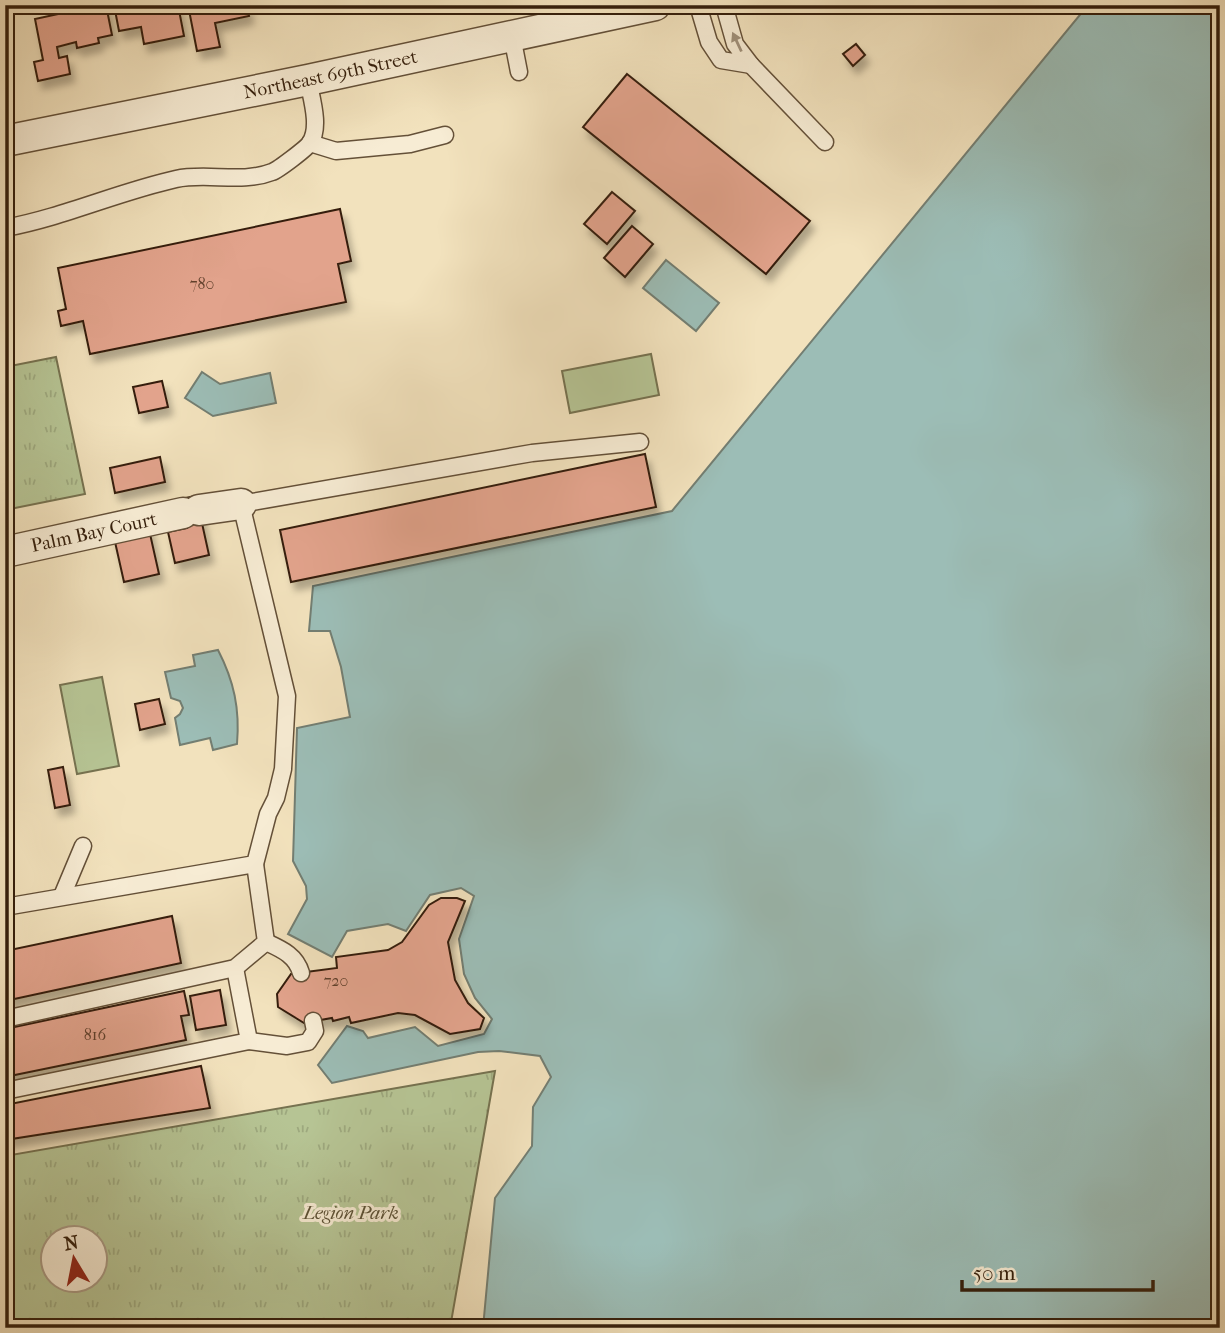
<svg xmlns="http://www.w3.org/2000/svg" width="1225" height="1333" viewBox="0 0 1225 1333" font-family="'IM FELL French Canon',serif">
<defs>
<pattern id="park-tufts" width="24" height="20" patternUnits="userSpaceOnUse" patternTransform="scale(1.75)"><rect width="24" height="20" fill="#b6c494"/><path d="M3 7l-1-3M5 7V3M7 7l1-3M15 17l-1-3M17 17v-4M19 17l1-3" fill="none" stroke="#9da87e"/></pattern>
<filter id="shadow"><feDropShadow dx="4.5" dy="8" stdDeviation="3.5" flood-color="#0004"/></filter>
</defs>
<rect width="100%" height="100%" fill="#f2e2bd"/>
<filter id="stains"><feTurbulence type="fractalNoise" baseFrequency=".00286" numOctaves="4"/><feColorMatrix values="0 0 0 0 .2 0 0 0 0 .09 0 0 0 0 .02 0 0 0 .5 -.17"/></filter>
<radialGradient id="worn" r=".72"><stop offset=".6" stop-color="#630" stop-opacity="0"/><stop offset="1" stop-color="#630" stop-opacity=".3"/></radialGradient>
<g fill="#b6c494" stroke="#767250" stroke-width="2">
<path d="M 651,354 L 659,395 L 570,413 L 562,371 Z"/>
<path d="M 102,677 L 119,766 L 77,774 L 60,685 Z"/>
</g>
<g fill="url(#park-tufts)" stroke="#767250" stroke-width="2" fill-rule="evenodd">
<path d="M 56,357 L 85,494 L 5,510 L 5,367 Z"/>
<path d="M 495,1071 L 450,1328 L 5,1328 L 5,1156 ZM 52,1238 L 94,1238 L 94,1280 L 52,1280 Z"/>
</g>
<g fill="#9cbdb6" stroke="#737e72" stroke-width="2">
<path d="M 1088,5 L 1220,5 L 1220,1328 L 483,1328 L 495,1198 L 532,1146 L 533,1107 L 551,1077 L 540,1056 L 499,1051 L 478,1052 L 332,1083 L 318,1065 L 347,1026 L 363,1031 L 368,1038 L 415,1027 L 438,1046 L 484,1034 L 492,1019 L 475,998 L 464,974 L 459,939 L 474,896 L 461,888 L 430,895 L 406,931 L 388,924 L 347,931 L 332,957 L 288,934 L 307,899 L 306,886 L 293,861 L 297,728 L 350,717 L 341,667 L 330,631 L 309,631 L 313,586 L 672,511 Z"/>
<path d="M 666,260 L 719,303 L 696,331 L 643,288 Z"/>
<path d="M 202,372 L 220,384 L 270,373 L 276,403 L 213,416 L 185,398 Z"/>
<path d="M 218,650 C 234,681 240,709 237,744 L 213,750 L 210,738 L 180,745 L 175,718 L 180,714 L 183,708 L 180,701 L 171,698 L 165,672 L 195,666 L 193,655 Z"/>
</g>
<g fill="#e2a38c" stroke="#351f0c" stroke-width="2" filter="url(#shadow)">
<path d="M 85,5 L 106,5 L 112,35 L 98,38 L 99,43 L 77,48 L 76,42 L 57,47 L 59,58 L 67,56 L 70,74 L 38,81 L 34,62 L 43,60 L 35,19 L 86,8 Z"/>
<path d="M 114,5 L 178,5 L 184,36 L 144,44 L 141,27 L 119,31 Z"/>
<path d="M 188,5 L 247,5 L 249,16 L 215,23 L 220,47 L 197,51 Z"/>
<path d="M 856,44 L 865,55 L 853,66 L 843,54 Z"/>
<path d="M 627,74 L 810,221 L 766,274 L 583,127 Z"/>
<path d="M 612,192 L 635,211 L 607,244 L 584,224 Z"/>
<path d="M 340,209 L 351,261 L 338,264 L 346,302 L 90,354 L 83,321 L 61,326 L 58,311 L 66,309 L 58,268 Z"/>
<path d="M 632,226 L 653,244 L 625,277 L 604,258 Z"/>
<path d="M 162,381 L 168,407 L 139,413 L 133,387 Z"/>
<path d="M 645,454 L 656,507 L 291,582 L 280,530 Z"/>
<path d="M 160,457 L 165,482 L 115,493 L 110,468 Z"/>
<path d="M 196,496 L 209,555 L 175,563 L 168,532 L 187,528 L 180,499 Z"/>
<path d="M 148,525 L 159,574 L 124,582 L 113,533 Z"/>
<path d="M 159,699 L 165,724 L 140,730 L 135,704 Z"/>
<path d="M 63,767 L 70,805 L 55,808 L 48,770 Z"/>
<path d="M 441,898 L 457,898 L 465,901 L 448,942 L 455,980 L 468,1003 L 484,1018 L 480,1029 L 450,1034 L 415,1015 L 398,1013 L 351,1023 L 349,1017 L 333,1021 L 332,1018 L 304,1023 L 278,1007 L 277,994 L 291,974 L 337,968 L 336,957 L 388,950 L 402,942 L 429,905 Z"/>
<path d="M 172,916 L 181,963 L 5,1001 L 5,951 Z"/>
<path d="M 220,990 L 226,1025 L 196,1030 L 190,996 Z"/>
<path d="M 184,991 L 189,1015 L 181,1016 L 186,1040 L 5,1077 L 5,1029 Z"/>
<path d="M 201,1066 L 210,1108 L 5,1140 L 5,1105 Z"/>
</g>
<g fill="none" stroke-linecap="round" stroke-linejoin="round">
<g stroke="#645038" stroke-width="19">
<g id="service">
<path d="M 698,5 L 709,42 L 721,60 L 751,65 L 735,44 L 724,5"/>
<path d="M 512,36 L 519,72"/>
<path d="M 751,65 L 825,142"/>
<path d="M 310,143 L 336,151 L 410,144 L 445,135"/>
<path d="M 5,228 C 64,217 118,192 176,179 C 207,172 241,184 272,172 C 278,170 307,148 310,143 C 321,127 311,97 308,80"/>
<path d="M 62,896 L 83,846"/>
<path d="M 5,907 L 255,864 L 268,814 L 276,798 L 283,769 L 287,696 L 241,504 L 532,453 L 640,442"/>
<path d="M 266,942 C 281,949 296,955 301,973"/>
<path d="M 5,1019 L 235,968 L 266,942 L 255,864"/>
<path d="M 249,1041 L 287,1046 L 308,1042 L 315,1031 L 313,1021"/>
<path d="M 5,1091 L 249,1041 L 235,968"/>
</g>
</g>
<g stroke="#645038" stroke-width="33">
<g id="minor">
<path id="s1" d="M 5,141 L 308,80 L 655,5"/>
<path d="M 199,510 L 241,504"/>
<path id="s2" d="M 5,552 L 183,513"/>
</g>
</g>
<use href="#service" stroke="#f7ecd4" stroke-width="16"/>
<use href="#minor" stroke="#f7ecd4" stroke-width="30"/>
</g>
<defs><path id="oneway-solid" d="M-6-.8H1V-3.2L6.5 0L1 3.2V.8H-6Z" transform="scale(1.75)"/></defs>
<use fill="#a0907a" href="#oneway-solid" transform="translate(737 42) rotate(-115)"/>
<g text-anchor="middle" dominant-baseline="central" stroke-width="6" stroke-linejoin="round" paint-order="stroke">
<g font-size="16" fill="#60402c">
<text x="202" y="283">780</text>
<text x="336" y="980">720</text>
<text x="95" y="1034">816</text>
</g>
<g font-size="19" fill="#351f0c" stroke="#f7ecd4">
<text stroke="none"><textPath href="#s1" startOffset="332">Northeast 69th Street</textPath></text>
<text stroke="none"><textPath href="#s2" startOffset="91">Palm Bay Court</textPath></text>
</g>
<g font-size="19" font-style="italic" fill="#5c5135" stroke="#f7ecd4">
<text x="351" y="1213">Legion Park</text>
</g>
</g>
<rect width="1225" height="1333" fill="none" stroke="#f2e2bd" stroke-width="28"/>
<rect x="7" y="7" width="1211" height="1319" fill="none" stroke="#351f0c" stroke-width="3.5"/>
<rect x="14" y="14" width="1197" height="1305" fill="none" stroke="#351f0c" stroke-width="2"/>
<g transform="translate(74 1259) rotate(350)"><circle r="33" fill="#f7ecd4" stroke="#a99a84" stroke-width="2"/>
<path d="M0-5L12 26L0 18L-12 26Z" fill="#8f2418"/>
<text y="-10" font-size="19" font-weight="bold" text-anchor="middle" fill="#351f0c">N</text>
</g>
<path d="M962 1280v10h191v-10" fill="none" stroke="#351f0c" stroke-width="3.5"/>
<text x="973" y="1280" font-size="21" fill="#351f0c" stroke="#f7ecd4" stroke-width="5" paint-order="stroke">50 m</text>
<rect width="100%" height="100%" filter="url(#stains)"/>
<rect width="100%" height="100%" fill="url(#worn)"/>
</svg>
